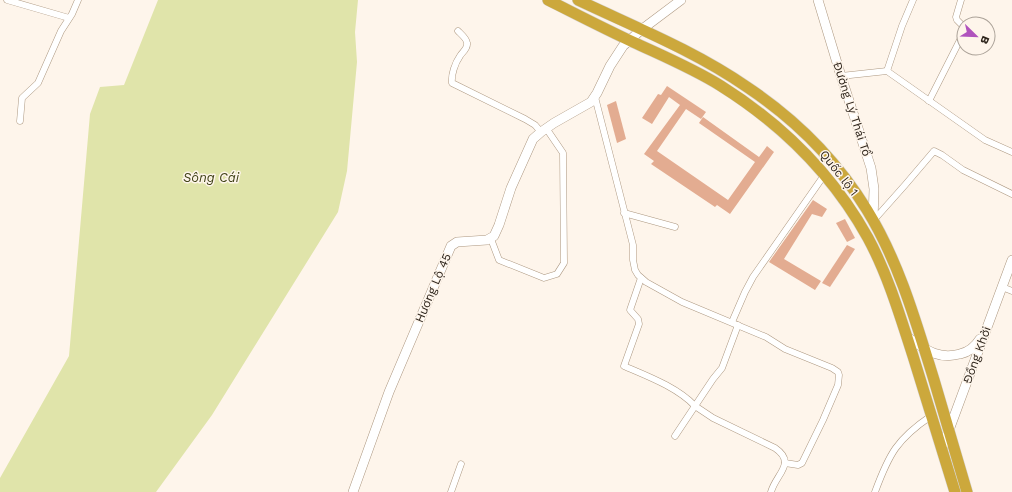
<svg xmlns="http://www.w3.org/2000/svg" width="1012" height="492" viewBox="0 0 1012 492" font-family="'Work Sans',sans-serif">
<rect width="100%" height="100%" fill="#fef5eb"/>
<path fill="#e0e4aa" d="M 158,0 L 358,0 L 355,32 L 357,62 L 347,171 L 338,212 L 212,415 L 156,492 L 0,492 L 0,478 L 69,356 L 90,114 L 100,87 L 124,85 Z"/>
<g fill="#e3ac91">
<path d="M 667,86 L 706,112 L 701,119 L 686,109 L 657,151 L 728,200 L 755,162 L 699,123 L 703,117 L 759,157 L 767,146 L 774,152 L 730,214 L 717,205 L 715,207 L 651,164 L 654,161 L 644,154 L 680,105 L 669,97 L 652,124 L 642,118 L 658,94 L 661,95 Z"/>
<path d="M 616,101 L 626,139 L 617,143 L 607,105 Z"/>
<path d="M 813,200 L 827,209 L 822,217 L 812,214 L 784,259 L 821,281 L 815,290 L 769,262 Z"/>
<path d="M 845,219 L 855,238 L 847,242 L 836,223 Z"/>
<path d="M 847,245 L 855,249 L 830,287 L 822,283 Z"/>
</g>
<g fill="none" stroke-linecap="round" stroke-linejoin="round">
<g stroke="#ad9881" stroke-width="7">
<g id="street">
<path d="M 7,0 L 69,18"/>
<path d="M 961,0 L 956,17 L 957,20 L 964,27"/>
<path d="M 458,31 C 461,34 467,39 467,43 C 468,49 462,52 460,56 C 455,63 451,75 452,83 L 525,119 L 535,125 L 541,132"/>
<path d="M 887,71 L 902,26 L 913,0"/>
<path d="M 841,76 L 887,71 L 985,140 L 1012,152"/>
<path d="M 595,97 L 633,245 L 633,260 L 635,270 L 638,275 L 646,282 L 682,302 L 766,337 L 785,349 L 832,368 L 838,372 L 839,375 L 838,385 L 823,420 L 802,463 L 798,465 L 785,463"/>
<path d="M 929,101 L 964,32"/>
<path d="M 20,121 L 22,98 L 38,83 L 61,31 L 72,14 L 78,0"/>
<path d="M 624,213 L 675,227"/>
<path d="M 873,221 L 905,185 L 934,151 L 942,155 L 963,170 L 1012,194"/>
<path d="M 491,239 L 499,260 L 544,278 L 557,274 L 564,263 L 563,153 L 546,128"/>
<path d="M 641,278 L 630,310 L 638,319 L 639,324 L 624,366 C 647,376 677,387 695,406 L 675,436"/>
<path d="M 1002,287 L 1012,291"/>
<path d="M 732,322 L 745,292 L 753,277 L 825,174"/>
<path d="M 738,325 L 722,368 L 713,379 L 695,406 L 713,418 L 775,448 C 797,463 776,474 771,492"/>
<path d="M 451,492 L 461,464"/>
<path d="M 875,492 C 889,454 897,439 931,416"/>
</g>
</g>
<g stroke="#ad9881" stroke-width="10">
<g id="secondary">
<path d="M 818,0 L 841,76 L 871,168 L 874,189 L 873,221"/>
<path d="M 906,336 C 925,349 937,360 960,354 C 969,352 975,347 980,339"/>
<path d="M 942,449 L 1012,260"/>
<path d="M 353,492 L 389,392 L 451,246 L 457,242 L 487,240 L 494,236 L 499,225 L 511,188 L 533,139 L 541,132 L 554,123 L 591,102 L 597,93 L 610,66 L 623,46 L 641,30 L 681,0"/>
</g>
</g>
<g stroke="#d5d3d2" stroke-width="12">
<g id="highway">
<path d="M 548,0 C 576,14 605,29 633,42 C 663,56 694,69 721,86 C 783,125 833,175 868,238 C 888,275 900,316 913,356 C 927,401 941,447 955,492"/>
<path d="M 578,0 C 635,27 695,51 747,87 C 795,119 837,161 867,210 C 899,262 916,322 934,380 C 945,418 956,455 967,492"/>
</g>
</g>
<use href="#street" stroke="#fff" stroke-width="6"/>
<use href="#secondary" stroke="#fff" stroke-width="9"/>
<use href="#highway" stroke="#cca83c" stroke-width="11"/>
</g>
<g text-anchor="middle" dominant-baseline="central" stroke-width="3" stroke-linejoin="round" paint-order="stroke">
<g font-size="12" fill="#2e251c" stroke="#fef5eb">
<text transform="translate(852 109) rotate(72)">Đường Lý Thái Tổ</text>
<text transform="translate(839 173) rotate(52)">Quốc lộ 1</text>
<text transform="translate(433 288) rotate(-67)">Hương Lộ 45</text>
<text transform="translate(977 355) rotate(-70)">Đồng Khởi</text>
</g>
<g font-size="13" font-style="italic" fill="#404216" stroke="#fef5eb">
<text x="211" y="177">Sông Cái</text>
</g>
</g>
<g transform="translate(976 36) rotate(113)"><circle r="19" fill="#fef5eb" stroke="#aba298"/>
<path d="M0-3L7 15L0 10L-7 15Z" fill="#b053bd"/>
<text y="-6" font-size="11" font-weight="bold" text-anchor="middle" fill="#2e251c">B</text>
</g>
</svg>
